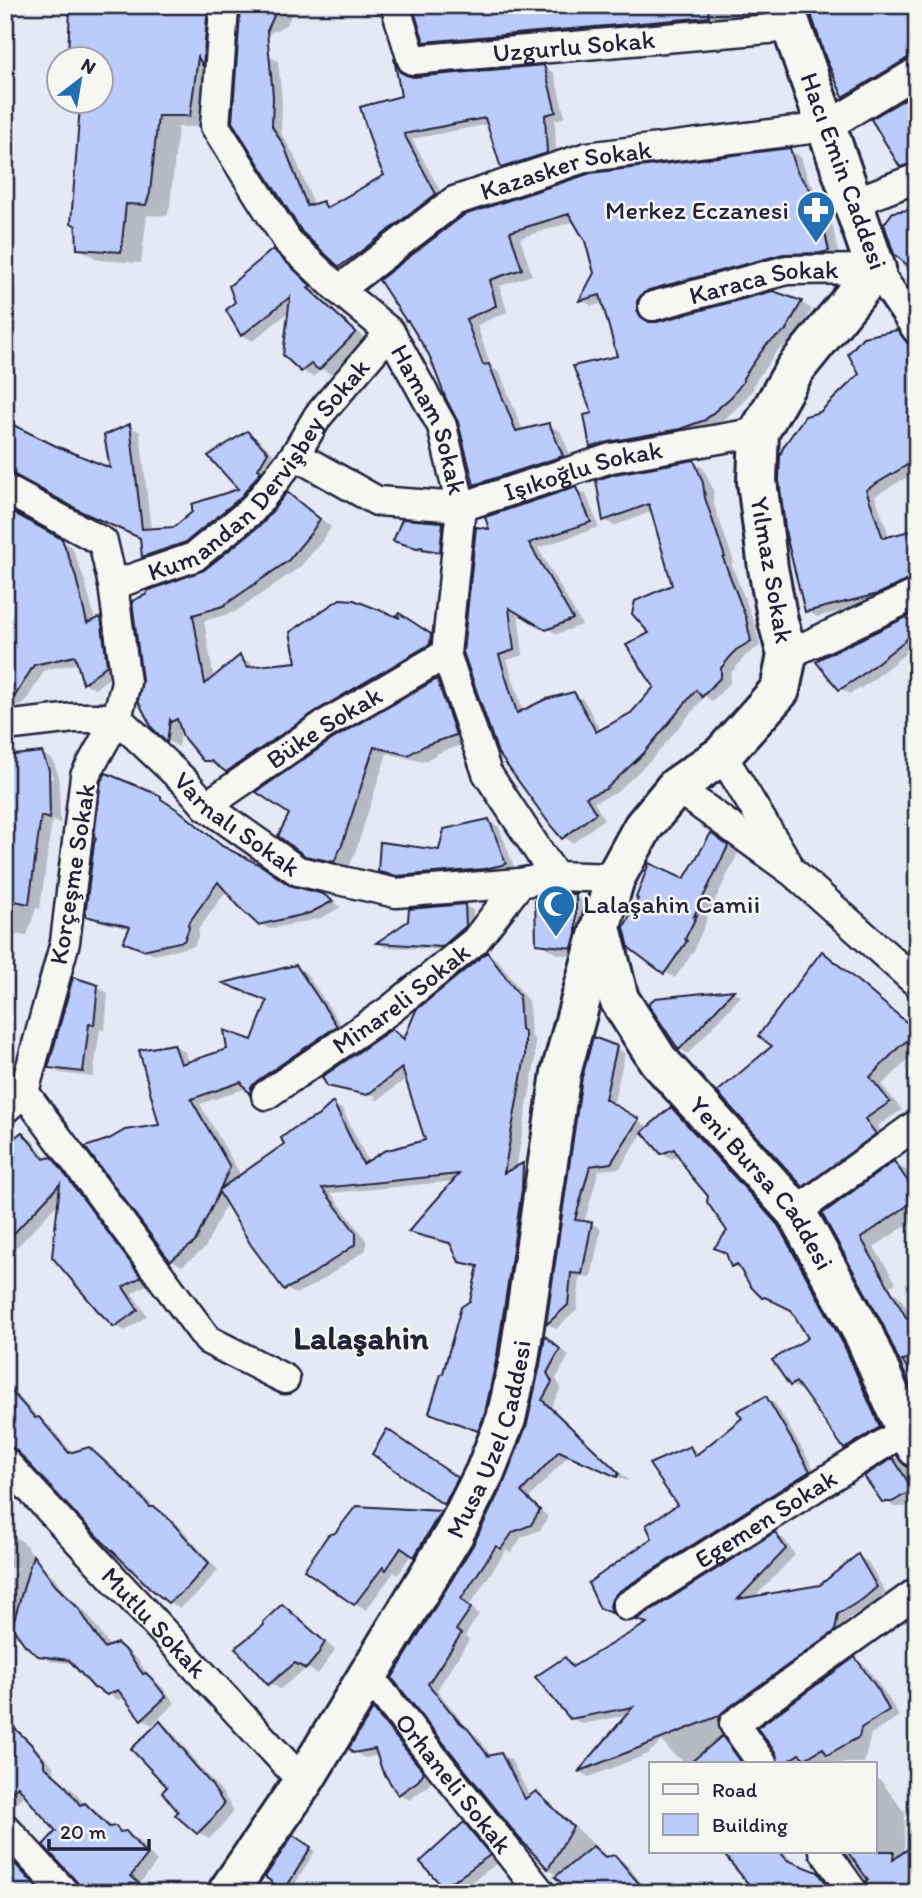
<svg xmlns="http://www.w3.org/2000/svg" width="922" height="1898" viewBox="0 0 922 1898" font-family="Itim,sans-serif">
<rect width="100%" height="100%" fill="#e4e9f5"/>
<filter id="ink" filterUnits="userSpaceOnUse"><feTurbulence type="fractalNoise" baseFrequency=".0143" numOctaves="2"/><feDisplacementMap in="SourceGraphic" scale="14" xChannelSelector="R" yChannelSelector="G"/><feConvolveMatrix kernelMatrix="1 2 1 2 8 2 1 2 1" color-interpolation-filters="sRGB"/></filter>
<g filter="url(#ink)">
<g fill="#0003" fill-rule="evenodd">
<path d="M 72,5 L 221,5 L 224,65 L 202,77 L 203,79 L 216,86 L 210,127 L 178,127 L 170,205 L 167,216 L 147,215 L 141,263 L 99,260 L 78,248 L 81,108 L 69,102 L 102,102 L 102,60 Z"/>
<path d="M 245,5 L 306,5 L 293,12 L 286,25 L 253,42 Z"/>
<path d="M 414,5 L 742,5 L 745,15 L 717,23 L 437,48 L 425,41 Z"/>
<path d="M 917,5 L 917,65 L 855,102 L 844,96 Z"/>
<path d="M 269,56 L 278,61 L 282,102 L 281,133 L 294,155 L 314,205 L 323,203 L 331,207 L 387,176 L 403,98 L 396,61 L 403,65 L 409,78 L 544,67 L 554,73 L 565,117 L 555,120 L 556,158 L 512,172 L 503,167 L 489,124 L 412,139 L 445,200 L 350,271 L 340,266 L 234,121 Z"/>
<path d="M 790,150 L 801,157 L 808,180 L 829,208 L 839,257 L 647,317 L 651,324 L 773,293 L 802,303 L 812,309 L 797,336 L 777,351 L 753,385 L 754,388 L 742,403 L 717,426 L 602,453 L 591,446 L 594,414 L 620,357 L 604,303 L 592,306 L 582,300 L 596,273 L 586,240 L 575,221 L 520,238 L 532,275 L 500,286 L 507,312 L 477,325 L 491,367 L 500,373 L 523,431 L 549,425 L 560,431 L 573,462 L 486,491 L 475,484 L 460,421 L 465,217 Z"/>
<path d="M 917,211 L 917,297 L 913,290 L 902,259 Z"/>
<path d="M 274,252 L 284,258 L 320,293 L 317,294 L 366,339 L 331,374 L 322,369 L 313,377 L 302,371 L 290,311 L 253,341 L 242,335 L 237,303 Z"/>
<path d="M 897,332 L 907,338 L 916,348 L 917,471 L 875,496 L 890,538 L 917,531 L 917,586 L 889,599 L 817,617 L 807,611 L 821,414 L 861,374 Z"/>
<path d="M 5,396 L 14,408 L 5,422 Z"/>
<path d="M 5,424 L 112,471 L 130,426 L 140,432 L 151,531 L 175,529 L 241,490 L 247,433 L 258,439 L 278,459 L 268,476 L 197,548 L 154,562 L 144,556 L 142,539 L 25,480 L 17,477 L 8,480 L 5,483 Z"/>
<path d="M 693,462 L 703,468 L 713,489 L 714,505 L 734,562 L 731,563 L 755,625 L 760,646 L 746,655 L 731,673 L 730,683 L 712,701 L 705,696 L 653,758 L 616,793 L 594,802 L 604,819 L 573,843 L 563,837 L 499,752 L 492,532 L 576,489 L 586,494 L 599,527 L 538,548 L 582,625 L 557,634 L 518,611 L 523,655 L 507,660 L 523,711 L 574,694 L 584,700 L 601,731 L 632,715 L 657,687 L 651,633 L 674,586 L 653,511 L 614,526 L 605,520 L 598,482 Z"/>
<path d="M 288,494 L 299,501 L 331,527 L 323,540 L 300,567 L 235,612 L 204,621 L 214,679 L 240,657 L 251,663 L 254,668 L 298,664 L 405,622 L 411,622 L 442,642 L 239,777 L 223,767 L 217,767 L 204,760 L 181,725 L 179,747 L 168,741 L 154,727 L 205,571 L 264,524 Z"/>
<path d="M 5,510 L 72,547 L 85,581 L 95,621 L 100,619 L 111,625 L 117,671 L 95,689 L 84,683 L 79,663 L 45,670 L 23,705 L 5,709 Z"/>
<path d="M 442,524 L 453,530 L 450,557 L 432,553 L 429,553 L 406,547 L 395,541 Z"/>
<path d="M 917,614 L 917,660 L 911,649 L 869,683 L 850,694 L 840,688 Z"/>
<path d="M 437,681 L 450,688 L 469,743 L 440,752 L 423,762 L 387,753 L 355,853 L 348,869 L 320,862 L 306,854 L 291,814 Z"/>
<path d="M 5,746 L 8,758 L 42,754 L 53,760 L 59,777 L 60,824 L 52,820 L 40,909 L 36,908 L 27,936 L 5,933 ZM 43,758 L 46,758 L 53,778 L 50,779 Z"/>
<path d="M 161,798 L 191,820 L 229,851 L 291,887 L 322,895 L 341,907 L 321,918 L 270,929 L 259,923 L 227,890 L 198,930 L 199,934 L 194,946 L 154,955 L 125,942 L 131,929 L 97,921 L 87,916 Z"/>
<path d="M 489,821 L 499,827 L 515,869 L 496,874 L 409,881 L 390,877 L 380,871 L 440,852 Z"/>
<path d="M 722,842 L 738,853 L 705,921 L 706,922 L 695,947 L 696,948 L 675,978 L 665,972 L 685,882 Z"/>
<path d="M 575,896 L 596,908 L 593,959 L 558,954 L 538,943 Z"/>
<path d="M 465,906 L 473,910 L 473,930 L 450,950 L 385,947 L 379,943 L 410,922 Z"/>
<path d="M 822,953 L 835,961 L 917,1030 L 917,1051 L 882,1085 L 902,1110 L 877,1126 L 888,1142 L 817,1193 L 804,1185 L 775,1046 Z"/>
<path d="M 487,954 L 498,960 L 529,1002 L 531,1036 L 535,1040 L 535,1062 L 516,1169 L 523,1165 L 532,1171 L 488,1436 L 441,1418 L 431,1412 L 472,1303 L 479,1269 L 471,1267 L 460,1261 L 453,1246 L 420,1237 L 410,1231 L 456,1181 L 331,1193 L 366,1240 L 366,1250 L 316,1284 L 295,1294 L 285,1288 L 227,1202 L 205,1248 L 182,1266 L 171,1260 L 161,1127 L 174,1045 L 185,1052 L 188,1063 L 254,1042 L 296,966 L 306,973 L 346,1032 L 260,1099 L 251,1093 L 247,1088 L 200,1104 L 240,1174 L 238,1179 L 286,1145 L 333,1104 L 343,1110 L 368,1162 L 427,1141 L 407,1078 L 378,1100 L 338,1090 L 375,1099 L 376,1096 L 334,1086 L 334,1088 L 328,1085 L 392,1031 L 406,1040 Z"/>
<path d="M 97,987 L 108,993 L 105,1030 L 100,1029 L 93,1077 L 60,1073 L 50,1067 Z"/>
<path d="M 734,992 L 741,996 L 688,1054 L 680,1049 L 656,1000 Z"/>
<path d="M 616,1048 L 625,1053 L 613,1106 L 647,1126 L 620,1168 L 599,1170 L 584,1223 L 592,1224 L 601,1229 L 591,1278 L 580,1277 L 577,1310 L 556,1329 L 548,1324 L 584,1078 Z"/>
<path d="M 5,1050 L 12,1054 L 5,1072 Z"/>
<path d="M 671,1109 L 681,1114 L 788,1232 L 854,1352 L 889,1432 L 855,1453 L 846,1448 L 803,1389 L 801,1390 L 791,1385 L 811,1339 L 793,1309 L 776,1301 L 773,1303 L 763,1297 L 742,1271 L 732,1265 L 729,1231 L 710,1195 L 680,1156 L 672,1159 L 662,1153 Z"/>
<path d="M 22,1134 L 32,1140 L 48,1160 L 51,1159 L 62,1165 L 150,1283 L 132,1293 L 147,1316 L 125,1331 L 115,1325 L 60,1201 L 19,1245 L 5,1252 L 5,1147 Z"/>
<path d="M 894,1163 L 909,1172 L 917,1183 L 917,1218 L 874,1247 L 896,1283 L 886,1288 L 899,1296 L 917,1323 L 917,1397 L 886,1325 L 824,1214 Z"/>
<path d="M 546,1339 L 569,1355 L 556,1379 L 561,1388 L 551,1407 L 628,1480 L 627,1481 L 569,1455 L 529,1498 L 548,1517 L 540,1530 L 522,1537 L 511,1553 L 506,1550 L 469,1606 L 479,1614 L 465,1636 L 469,1640 L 437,1690 L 467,1728 L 478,1737 L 492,1757 L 501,1755 L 511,1760 L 530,1797 L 536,1793 L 546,1799 L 608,1858 L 615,1857 L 624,1862 L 650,1893 L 574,1893 L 550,1870 L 520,1837 L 394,1678 L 474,1546 L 507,1481 L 529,1424 Z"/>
<path d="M 5,1381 L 41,1421 L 50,1426 L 73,1454 L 89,1449 L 100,1455 L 143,1495 L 155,1509 L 178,1525 L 218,1570 L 197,1594 L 180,1608 L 169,1602 L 5,1435 Z"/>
<path d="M 766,1398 L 775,1403 L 818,1476 L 620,1616 L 601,1608 L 680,1506 L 690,1448 L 701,1454 Z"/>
<path d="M 398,1438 L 467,1486 L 455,1509 L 374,1454 Z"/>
<path d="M 896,1458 L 907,1464 L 917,1477 L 915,1481 L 917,1500 L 904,1507 L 895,1507 L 884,1501 L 866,1477 Z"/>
<path d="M 357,1507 L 441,1513 L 451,1519 L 426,1562 L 412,1553 L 398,1575 L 394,1572 L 366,1610 L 306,1570 Z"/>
<path d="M 5,1525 L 13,1535 L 25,1544 L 42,1567 L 54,1577 L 66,1593 L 89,1616 L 110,1647 L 117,1644 L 128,1651 L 138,1660 L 150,1677 L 162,1687 L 175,1703 L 152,1725 L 142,1719 L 125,1696 L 118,1700 L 108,1693 L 75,1664 L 50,1661 L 39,1654 L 15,1620 L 5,1609 L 5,1588 L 19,1567 L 5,1568 Z"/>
<path d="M 775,1534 L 785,1540 L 795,1555 L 754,1598 L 820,1587 L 858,1556 L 868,1562 L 886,1593 L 873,1604 L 848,1619 L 845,1636 L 734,1716 L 746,1763 L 684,1763 L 681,1759 L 673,1754 L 662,1741 L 648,1754 L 589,1777 L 580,1772 L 628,1715 L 582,1724 L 571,1718 L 565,1659 L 577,1666 L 648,1624 L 640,1620 Z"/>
<path d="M 282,1606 L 293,1613 L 335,1650 L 318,1674 L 307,1668 L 280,1689 L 269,1683 L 266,1626 Z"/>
<path d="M 855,1659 L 866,1666 L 889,1699 L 899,1716 L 871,1734 L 864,1763 L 780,1763 L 780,1760 Z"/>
<path d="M 374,1711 L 384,1716 L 433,1779 L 428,1786 L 409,1800 L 399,1794 L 379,1755 L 365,1758 L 354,1752 Z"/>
<path d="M 160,1723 L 170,1729 L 196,1761 L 195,1762 L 222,1792 L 234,1811 L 224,1824 L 209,1839 L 198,1832 L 180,1812 L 170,1787 Z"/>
<path d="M 5,1724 L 26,1737 L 54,1767 L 54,1774 L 74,1791 L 85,1805 L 96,1811 L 113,1828 L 115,1828 L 137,1839 L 157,1862 L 140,1883 L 151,1893 L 83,1893 L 59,1831 L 26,1794 L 5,1814 Z"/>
<path d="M 875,1778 L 882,1782 L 905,1813 L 904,1858 L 879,1893 L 849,1851 L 875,1851 Z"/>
<path d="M 464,1824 L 474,1830 L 499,1862 L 473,1881 L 454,1891 L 443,1884 Z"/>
<path d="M 294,1837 L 315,1851 L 290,1892 L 285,1889 Z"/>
<path d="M 5,1850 L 10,1854 L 45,1893 L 5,1893 Z"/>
<path d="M 726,1851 L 783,1851 L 795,1865 L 730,1856 Z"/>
</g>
<g fill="#bbcbfb" stroke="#22223b" stroke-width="2">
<path d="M 70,5 L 208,5 L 203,66 L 198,57 L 190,116 L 158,116 L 150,193 L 146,205 L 126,204 L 121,252 L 77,249 L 76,226 L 71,223 L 80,106 L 66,102 L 102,102 L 102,60 L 68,60 Z"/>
<path d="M 244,5 L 279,5 L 267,31 L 273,96 L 272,126 L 285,148 L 307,206 L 323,201 L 326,208 L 384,175 L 377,161 L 360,107 L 401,96 L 394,58 L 400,72 L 406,75 L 413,77 L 544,65 L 556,112 L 545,115 L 547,153 L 501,168 L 485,118 L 404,134 L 436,194 L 360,252 L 339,267 L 302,232 L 232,122 L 240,15 Z"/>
<path d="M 412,5 L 708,5 L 709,17 L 424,42 Z"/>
<path d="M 808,5 L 917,5 L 917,55 L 908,58 L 843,97 L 826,59 Z"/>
<path d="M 917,92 L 917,162 L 900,167 L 871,119 Z"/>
<path d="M 790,148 L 797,172 L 818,200 L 829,251 L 820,253 L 783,254 L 649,290 L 642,294 L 637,301 L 637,310 L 641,317 L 649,322 L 657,322 L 773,291 L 802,301 L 786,330 L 766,345 L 743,378 L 743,382 L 731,397 L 705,420 L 680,429 L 608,442 L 590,447 L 584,415 L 592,413 L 573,366 L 617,356 L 600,295 L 579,301 L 594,273 L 585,241 L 569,214 L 510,232 L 522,269 L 490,280 L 496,306 L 466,319 L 483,365 L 489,364 L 516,431 L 549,423 L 563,456 L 474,485 L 458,422 L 446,399 L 429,355 L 408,321 L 406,321 L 379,280 L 464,215 L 591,173 Z"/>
<path d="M 917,209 L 917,273 L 894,254 L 884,224 L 893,212 Z"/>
<path d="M 273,249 L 311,286 L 308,288 L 356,332 L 319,370 L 311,364 L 301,372 L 283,355 L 290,297 L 241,336 L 226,310 L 235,302 L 229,286 Z"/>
<path d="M 897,330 L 909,345 L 917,346 L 917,459 L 866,490 L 883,538 L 917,529 L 917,578 L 910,579 L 878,594 L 805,612 L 786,535 L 779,480 L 780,455 L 784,446 L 805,416 L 820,412 L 859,374 L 848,354 L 863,337 Z"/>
<path d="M 5,421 L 56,446 L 110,468 L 104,435 L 130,424 L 142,529 L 174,527 L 192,512 L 192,504 L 238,489 L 208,456 L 247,431 L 268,452 L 258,469 L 261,471 L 240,498 L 186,542 L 142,557 L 140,538 L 82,512 L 13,474 L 5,472 Z"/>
<path d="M 694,460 L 703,483 L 705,498 L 725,557 L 723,558 L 746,618 L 751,641 L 736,650 L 721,668 L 721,677 L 702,697 L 696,690 L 644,753 L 606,789 L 586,797 L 596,813 L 562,839 L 551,826 L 498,753 L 463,652 L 476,527 L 489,529 L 485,517 L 576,487 L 591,522 L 529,543 L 573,619 L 546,630 L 509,608 L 514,650 L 499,655 L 517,713 L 546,699 L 574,692 L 596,732 L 631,713 L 654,687 L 626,645 L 649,633 L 632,614 L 635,601 L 672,585 L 649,504 L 603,521 L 596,480 L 615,474 Z"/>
<path d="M 287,492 L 320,519 L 311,533 L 288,561 L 223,606 L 193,615 L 205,684 L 240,655 L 247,667 L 296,662 L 290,632 L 340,599 L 354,600 L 400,618 L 397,615 L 399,613 L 431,634 L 430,644 L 316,711 L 226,772 L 211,761 L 203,761 L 183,737 L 177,719 L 171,722 L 170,720 L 167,743 L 152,728 L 138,701 L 142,680 L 132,601 L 147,594 L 147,591 L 204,570 L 263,523 Z"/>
<path d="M 5,508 L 62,539 L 75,574 L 87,623 L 101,617 L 107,665 L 83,684 L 75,656 L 34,665 L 7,709 L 5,709 Z"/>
<path d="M 402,519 L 443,522 L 440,552 L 423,549 L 422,547 L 417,548 L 393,541 Z"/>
<path d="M 917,612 L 917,631 L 858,678 L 839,690 L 816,662 L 821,658 Z"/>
<path d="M 437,679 L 456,735 L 426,745 L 408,755 L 374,747 L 342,845 L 334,862 L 305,856 L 278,836 L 289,814 L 256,792 L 333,739 Z"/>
<path d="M 42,752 L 49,770 L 50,819 L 41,816 L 29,904 L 5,899 L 5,756 Z"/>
<path d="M 106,773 L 161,796 L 161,799 L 181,812 L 222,846 L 262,866 L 289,885 L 323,894 L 333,901 L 310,913 L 258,925 L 242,910 L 218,882 L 188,924 L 189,928 L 184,941 L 143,950 L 123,942 L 130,927 L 85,916 L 94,844 L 96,838 L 94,837 L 101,781 Z"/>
<path d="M 489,819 L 506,864 L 485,869 L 397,876 L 378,872 L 380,842 L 439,850 L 444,829 Z"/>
<path d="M 711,833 L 728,846 L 694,916 L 697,915 L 685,939 L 687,941 L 664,974 L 629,948 L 624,927 L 638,899 L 636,898 L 649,863 L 684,879 Z"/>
<path d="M 548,894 L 576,894 L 576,933 L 572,948 L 536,944 L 535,897 Z"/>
<path d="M 465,904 L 466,926 L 442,947 L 376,943 L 408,921 L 409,909 Z"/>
<path d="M 822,951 L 905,1021 L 917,1031 L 917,1033 L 899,1047 L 870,1077 L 890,1102 L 865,1119 L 876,1134 L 803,1187 L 717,1092 L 772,1046 L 758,1036 Z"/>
<path d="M 487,952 L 519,995 L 521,1029 L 525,1032 L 525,1056 L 504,1173 L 523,1163 L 522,1189 L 497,1356 L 485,1413 L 478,1431 L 429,1413 L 441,1374 L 443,1373 L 461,1307 L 470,1301 L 478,1266 L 459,1262 L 450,1243 L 408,1232 L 459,1174 L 322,1188 L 356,1233 L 356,1244 L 305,1279 L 284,1290 L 251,1245 L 219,1192 L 195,1242 L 170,1261 L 85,1147 L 109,1139 L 125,1130 L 159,1125 L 139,1050 L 174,1044 L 181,1064 L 227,1049 L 224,1030 L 252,1040 L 267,1001 L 223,983 L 296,965 L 337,1026 L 257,1081 L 251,1087 L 250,1095 L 241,1082 L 191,1099 L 230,1167 L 220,1189 L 284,1144 L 281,1138 L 294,1128 L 318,1116 L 333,1102 L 363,1164 L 384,1151 L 425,1140 L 402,1068 L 367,1095 L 327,1086 L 322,1077 L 392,1029 L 404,1039 L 416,1010 Z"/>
<path d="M 73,977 L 98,985 L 94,1025 L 89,1024 L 83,1072 L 48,1068 Z"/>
<path d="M 734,990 L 679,1050 L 648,1004 L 655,998 Z"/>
<path d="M 593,1037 L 617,1046 L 605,1099 L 639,1119 L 611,1163 L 590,1166 L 575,1220 L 592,1222 L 582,1274 L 571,1273 L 568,1305 L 546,1325 L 582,1077 Z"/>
<path d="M 671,1107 L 778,1225 L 844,1345 L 880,1427 L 844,1449 L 796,1382 L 790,1386 L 772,1360 L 808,1338 L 791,1310 L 765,1297 L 762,1298 L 751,1287 L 737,1264 L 731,1267 L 726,1253 L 714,1248 L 727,1231 L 707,1202 L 708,1196 L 690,1175 L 674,1149 L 661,1154 L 642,1132 Z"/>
<path d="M 22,1132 L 44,1159 L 52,1157 L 141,1277 L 123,1287 L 138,1310 L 114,1327 L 98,1311 L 52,1257 L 60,1184 L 5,1243 L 5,1145 Z"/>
<path d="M 894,1161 L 917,1195 L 917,1199 L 861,1238 L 907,1319 L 917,1314 L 917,1353 L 902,1361 L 917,1379 L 917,1401 L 883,1325 L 822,1214 Z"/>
<path d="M 545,1336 L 560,1349 L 547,1373 L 552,1382 L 542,1400 L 619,1473 L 617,1477 L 559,1451 L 521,1492 L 540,1510 L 531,1525 L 513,1532 L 501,1549 L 496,1546 L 461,1599 L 471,1608 L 456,1630 L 461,1634 L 428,1684 L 458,1721 L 468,1729 L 488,1756 L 501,1753 L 525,1799 L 536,1791 L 573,1827 L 548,1869 L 519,1838 L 392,1678 L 473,1545 L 505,1480 L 527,1424 L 540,1365 Z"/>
<path d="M 5,1384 L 35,1418 L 39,1417 L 69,1453 L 89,1447 L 132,1487 L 150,1507 L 155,1507 L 167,1517 L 209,1563 L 186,1589 L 168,1603 L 150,1588 L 84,1523 L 17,1451 L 5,1443 Z"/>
<path d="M 766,1396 L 810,1471 L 618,1592 L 612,1599 L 610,1606 L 612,1613 L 600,1609 L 588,1583 L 652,1538 L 646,1525 L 677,1505 L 649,1464 L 690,1446 L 695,1456 L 742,1418 L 737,1411 Z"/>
<path d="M 387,1429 L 458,1478 L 444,1505 L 372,1454 Z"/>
<path d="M 893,1458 L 913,1490 L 892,1502 L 882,1502 L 864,1476 Z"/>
<path d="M 356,1506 L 441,1511 L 414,1557 L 401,1548 L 386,1570 L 383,1567 L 354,1605 L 304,1570 L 328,1535 L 335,1533 Z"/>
<path d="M 775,1532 L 786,1549 L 738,1599 L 820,1585 L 858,1554 L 877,1587 L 863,1599 L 838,1614 L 835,1631 L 724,1711 L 719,1716 L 578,1772 L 633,1707 L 570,1719 L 535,1677 L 565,1657 L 572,1667 L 647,1623 L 636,1620 Z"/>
<path d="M 33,1555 L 55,1585 L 79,1609 L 104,1648 L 117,1643 L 127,1652 L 143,1674 L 146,1673 L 152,1679 L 166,1697 L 141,1720 L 118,1690 L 107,1695 L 98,1689 L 94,1688 L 69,1660 L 38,1656 L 25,1645 L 12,1627 Z"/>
<path d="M 282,1604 L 325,1642 L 317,1656 L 306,1669 L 295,1663 L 268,1685 L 235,1648 L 264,1625 L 263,1622 Z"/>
<path d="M 855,1657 L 879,1691 L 889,1710 L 861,1728 L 859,1737 L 827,1755 L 823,1748 L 805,1759 L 799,1754 L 785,1763 L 778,1763 L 776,1753 L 757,1728 Z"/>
<path d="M 373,1709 L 424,1772 L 418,1781 L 398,1795 L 382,1770 L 375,1749 L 353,1753 L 349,1748 Z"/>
<path d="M 5,1719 L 30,1743 L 44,1760 L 44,1766 L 63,1783 L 80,1805 L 85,1803 L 109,1827 L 116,1826 L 120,1832 L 126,1831 L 147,1855 L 131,1876 L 149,1893 L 81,1893 L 77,1882 L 43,1845 L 56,1831 L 35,1808 L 18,1786 L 5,1798 Z"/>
<path d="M 160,1721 L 187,1754 L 186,1755 L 211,1784 L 224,1804 L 213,1818 L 197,1834 L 175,1815 L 178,1812 L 162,1792 L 167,1787 L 131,1749 Z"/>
<path d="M 722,1736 L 742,1763 L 690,1763 Z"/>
<path d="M 464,1822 L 490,1855 L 461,1876 L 442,1886 L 420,1862 Z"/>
<path d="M 293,1835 L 311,1847 L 284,1891 L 265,1877 Z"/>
<path d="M 917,1842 L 917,1893 L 870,1893 L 866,1881 L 868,1880 L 847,1851 L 894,1851 L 893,1860 Z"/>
<path d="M 593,1846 L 605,1857 L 615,1855 L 647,1893 L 572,1893 L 555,1877 Z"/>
<path d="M 721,1851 L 779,1851 L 787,1860 L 818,1872 L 833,1893 L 756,1893 Z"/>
<path d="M 5,1853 L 42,1893 L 5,1893 Z"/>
</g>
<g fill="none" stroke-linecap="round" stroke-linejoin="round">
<g stroke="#22223b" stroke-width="33">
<g id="minor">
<path id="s1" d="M 227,5 L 224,10 L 215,126 L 289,243 L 339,290 L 390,332 L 442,426 L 461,507 L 446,654 L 487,773 L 555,876"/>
<path id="s2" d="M 395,5 L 412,60 L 792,27"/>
<path d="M 852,203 L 917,178"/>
<path id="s3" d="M 339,290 L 454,201 L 587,157 L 826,127 L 917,72"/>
<path id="s4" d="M 653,306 L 787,270 L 876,269 L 917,330"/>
<path id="s5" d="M 295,455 L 377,501 L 461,507 L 611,458 L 759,432"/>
<path d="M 5,489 L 103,542 L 113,585 L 126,682 L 117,718 L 85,776 L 65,942 L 24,1092 L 5,1109"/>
<path id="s6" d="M 113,585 L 194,557 L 252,510 L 295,455 L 318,416 L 390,332"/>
<path d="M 787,655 L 917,594"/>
<path id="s7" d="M 5,726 L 74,718 L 117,718 L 186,783 L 206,806 L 298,871 L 396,893 L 520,883 L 555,876 L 615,878"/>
<path d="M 722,755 L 787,862"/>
<path d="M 676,787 L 794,873 L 917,983"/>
<path id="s8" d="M 206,806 L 324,725 L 446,654"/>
<path d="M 24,1092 L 208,1340 L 285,1379"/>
<path id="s9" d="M 266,1095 L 390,1010 L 475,941 L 520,883"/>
<path d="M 796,1212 L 917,1124"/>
<path id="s10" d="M 5,1462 L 303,1782"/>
<path id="s11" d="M 627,1606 L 917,1423"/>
<path id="s12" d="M 368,1675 L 541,1893"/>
<path d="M 762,1763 L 734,1724 L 917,1592"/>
<path d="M 5,1828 L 65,1893"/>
<path d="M 824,1851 L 854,1893"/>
</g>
</g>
<g stroke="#22223b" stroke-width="44">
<g id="secondary">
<path id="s13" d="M 601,927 L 619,999 L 658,1060 L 796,1212 L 864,1335 L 905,1429 L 917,1448"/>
<path id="s14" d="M 227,1893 L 303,1782 L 454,1534 L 485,1472 L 506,1419 L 519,1360 L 561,1073 L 601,925 L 615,878 L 643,827 L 676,787 L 722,755 L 780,690 L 787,655 L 778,621 L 768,568 L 757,481 L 759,432 L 795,369 L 876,269 L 784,5"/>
</g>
</g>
<use href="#minor" stroke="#f6f6f2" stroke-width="28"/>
<use href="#secondary" stroke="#f6f6f2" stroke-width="38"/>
</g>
</g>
<defs>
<g id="pharmacy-pin" transform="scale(2.0125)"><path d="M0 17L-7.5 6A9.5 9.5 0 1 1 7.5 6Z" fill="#1f6fb2" stroke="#f6f6f2"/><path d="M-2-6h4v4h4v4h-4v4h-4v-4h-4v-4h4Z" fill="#fff"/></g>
<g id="mosque-pin" transform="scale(2.0125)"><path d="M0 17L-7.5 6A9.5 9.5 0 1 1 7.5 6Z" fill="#1f6fb2" stroke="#f6f6f2"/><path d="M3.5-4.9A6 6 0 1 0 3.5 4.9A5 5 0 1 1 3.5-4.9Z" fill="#fff"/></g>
</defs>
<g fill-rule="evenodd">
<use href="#pharmacy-pin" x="816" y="210"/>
<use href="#mosque-pin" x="556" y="904"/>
</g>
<g text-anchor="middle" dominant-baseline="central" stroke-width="5" stroke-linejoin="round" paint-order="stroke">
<g font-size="26" fill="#22223b" stroke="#f6f6f2">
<text stroke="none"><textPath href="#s2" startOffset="220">Uzgurlu Sokak</textPath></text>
<text transform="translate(844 171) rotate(70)">Hacı Emin Caddesi</text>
<text stroke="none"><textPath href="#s3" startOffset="262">Kazasker Sokak</textPath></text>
<text stroke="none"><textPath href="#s4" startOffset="114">Karaca Sokak</textPath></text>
<text stroke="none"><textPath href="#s1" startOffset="492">Hamam Sokak</textPath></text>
<text stroke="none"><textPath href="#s6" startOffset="192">Kumandan Dervişbey Sokak</textPath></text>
<text stroke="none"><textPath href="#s5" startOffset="306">Işıkoğlu Sokak</textPath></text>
<text transform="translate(772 570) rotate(80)">Yılmaz Sokak</text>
<text stroke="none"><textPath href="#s8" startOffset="142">Büke Sokak</textPath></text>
<text stroke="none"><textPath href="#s7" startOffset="273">Varnalı Sokak</textPath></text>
<text transform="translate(72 874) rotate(-81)">Korçeşme Sokak</text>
<text stroke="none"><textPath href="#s9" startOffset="166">Minareli Sokak</textPath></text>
<text stroke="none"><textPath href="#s13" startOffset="308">Yeni Bursa Caddesi</textPath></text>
<text stroke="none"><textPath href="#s14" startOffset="527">Musa Uzel Caddesi</textPath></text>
<text stroke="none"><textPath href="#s11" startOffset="164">Egemen Sokak</textPath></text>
<text stroke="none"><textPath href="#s10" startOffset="219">Mutlu Sokak</textPath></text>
<text stroke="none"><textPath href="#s12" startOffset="138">Orhaneli Sokak</textPath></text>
</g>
<g font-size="26" fill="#22223b" stroke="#f6f6f2" text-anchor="end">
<text x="789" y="210">Merkez Eczanesi</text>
<text x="583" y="904" text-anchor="start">Lalaşahin Camii</text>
</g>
<g font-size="33" font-weight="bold" fill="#22223b" stroke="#f6f6f2">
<text x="361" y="1337">Lalaşahin</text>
</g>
</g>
<rect width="922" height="1898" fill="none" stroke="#f6f6f2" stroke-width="28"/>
<rect x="14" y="14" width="894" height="1870" fill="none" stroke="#22223b" stroke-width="2.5" filter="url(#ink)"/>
<rect x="649" y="1762" width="228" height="91" fill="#f6f6f2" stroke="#a1a1a9" stroke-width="2"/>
<rect x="663" y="1784" width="35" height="10" fill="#f6f6f2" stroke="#a1a1a9" stroke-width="2"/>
<text x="712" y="1797" font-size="21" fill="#22223b">Road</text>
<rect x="663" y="1814" width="35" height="21" fill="#bbcbfb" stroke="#a1a1a9" stroke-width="2"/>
<text x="712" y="1832" font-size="21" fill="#22223b">Building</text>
<g transform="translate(80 80) rotate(31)"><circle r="33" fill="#f6f6f2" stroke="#a1a1a9" stroke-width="2"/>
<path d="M0-5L12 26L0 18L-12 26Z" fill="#1f6fb2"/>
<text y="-10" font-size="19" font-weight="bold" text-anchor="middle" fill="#22223b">N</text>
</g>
<path d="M49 1839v10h100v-10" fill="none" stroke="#22223b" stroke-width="3.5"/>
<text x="60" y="1839" font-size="21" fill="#22223b" stroke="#f6f6f2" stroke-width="5" paint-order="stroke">20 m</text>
</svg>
